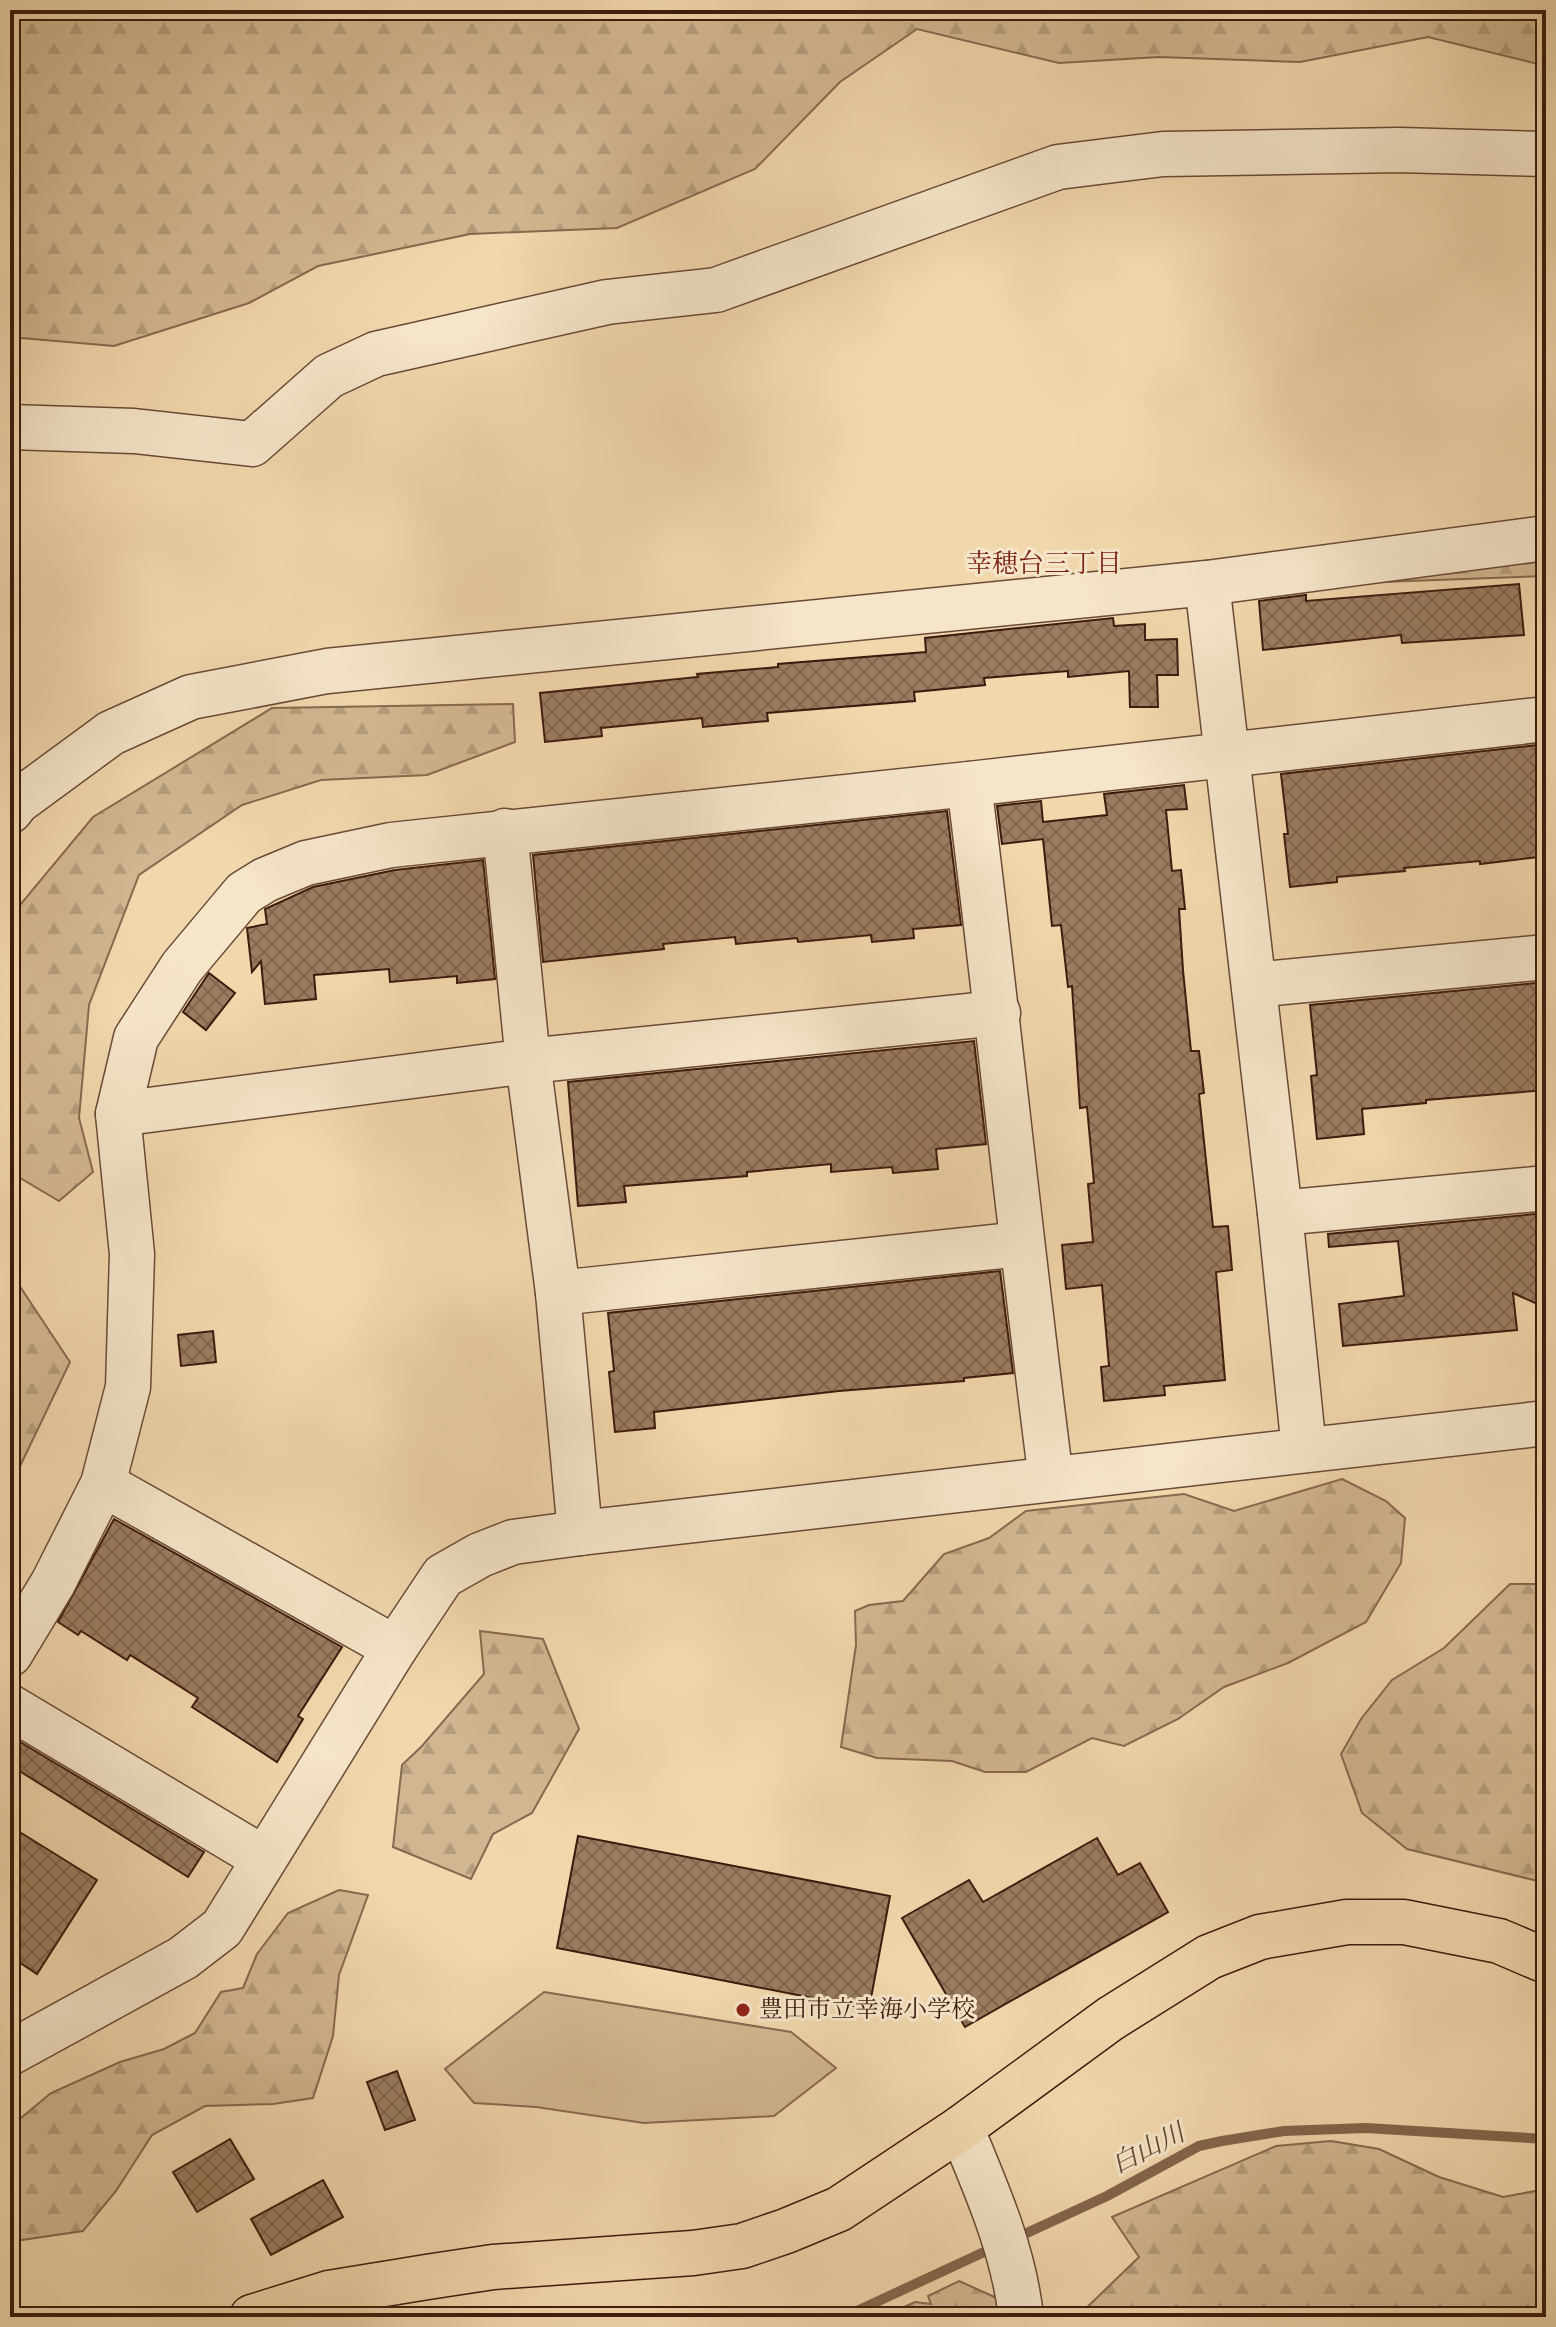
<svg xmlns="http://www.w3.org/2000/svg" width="1556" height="2327" viewBox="0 0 1556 2327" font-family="'Libre Bodoni','Noto Serif JP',serif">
<defs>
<pattern id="forest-firs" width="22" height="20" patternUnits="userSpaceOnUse" patternTransform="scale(2)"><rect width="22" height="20" fill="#d1b791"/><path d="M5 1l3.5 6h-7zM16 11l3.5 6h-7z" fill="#b49d7c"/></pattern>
<pattern id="building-cross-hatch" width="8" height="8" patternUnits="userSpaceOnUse" patternTransform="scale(2)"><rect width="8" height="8" fill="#9a7d60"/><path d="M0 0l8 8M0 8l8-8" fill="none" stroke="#7f664e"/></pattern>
</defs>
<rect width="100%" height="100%" fill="#f0d7ac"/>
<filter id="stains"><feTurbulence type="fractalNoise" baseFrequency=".0025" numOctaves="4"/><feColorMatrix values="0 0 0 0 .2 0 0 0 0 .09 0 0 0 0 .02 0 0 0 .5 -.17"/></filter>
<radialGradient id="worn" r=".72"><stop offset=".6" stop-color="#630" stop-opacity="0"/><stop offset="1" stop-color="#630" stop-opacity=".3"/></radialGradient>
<g fill="url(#forest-firs)" stroke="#866950" stroke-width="2">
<path d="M 10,10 L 1546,10 L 1546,66 L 1428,37 L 1300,62 L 1159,57 L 1059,63 L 917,29 L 840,82 L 755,169 L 617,228 L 470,234 L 318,266 L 249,303 L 114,346 L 10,337 Z"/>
<path d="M 1546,531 L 1546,576 L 1327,584 Z"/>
<path d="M 513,704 L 515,742 L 427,775 L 321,780 L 242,805 L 139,875 L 89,1005 L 79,1118 L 93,1172 L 59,1201 L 10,1172 L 10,917 L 93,817 L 272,708 Z"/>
<path d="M 10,1279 L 15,1279 L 70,1362 L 10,1487 Z"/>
<path d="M 1342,1479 L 1386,1501 L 1405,1518 L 1401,1563 L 1366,1622 L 1288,1663 L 1224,1687 L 1178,1719 L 1124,1746 L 1092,1738 L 1026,1772 L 985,1772 L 952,1761 L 877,1758 L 841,1747 L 856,1645 L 855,1611 L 869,1605 L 903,1601 L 944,1554 L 989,1538 L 1026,1511 L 1184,1494 L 1234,1511 Z"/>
<path d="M 1510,1584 L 1546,1584 L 1546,1883 L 1407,1849 L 1362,1813 L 1341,1754 L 1361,1719 L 1392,1680 L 1444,1648 Z"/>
<path d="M 480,1631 L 543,1639 L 579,1729 L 532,1813 L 493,1834 L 471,1879 L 393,1847 L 402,1765 L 422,1746 L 484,1674 Z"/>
<path d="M 339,1890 L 368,1895 L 339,1975 L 333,2036 L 313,2098 L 273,2104 L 205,2106 L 152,2135 L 116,2191 L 83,2231 L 15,2241 L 10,2245 L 10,2127 L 51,2093 L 120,2062 L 164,2049 L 195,2033 L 221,1992 L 243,1988 L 257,1954 L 288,1913 Z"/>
<path d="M 1331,2141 L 1379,2149 L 1439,2177 L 1503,2197 L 1546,2189 L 1546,2317 L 1077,2317 L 1139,2257 L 1112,2217 L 1276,2146 Z"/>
<path d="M 959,2281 L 999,2299 L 998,2317 L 882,2317 L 915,2302 L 931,2304 L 928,2296 Z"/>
</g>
<path fill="#d1b791" stroke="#866950" stroke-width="2" d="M 544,1992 L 791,2032 L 836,2068 L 774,2116 L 644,2123 L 536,2107 L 474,2103 L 445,2069 Z"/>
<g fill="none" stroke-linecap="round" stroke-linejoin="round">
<g stroke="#83654c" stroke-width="10">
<path d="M 1016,2238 L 1107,2196 L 1199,2146 L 1222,2141 L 1284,2131 L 1366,2128 L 1546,2139"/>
<path d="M 844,2317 L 997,2246"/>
</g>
</g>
<g fill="url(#building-cross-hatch)" stroke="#3c1b0e" stroke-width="2">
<path d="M 1519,584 L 1524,635 L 1402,643 L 1401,635 L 1263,650 L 1259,601 L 1306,595 L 1306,601 Z"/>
<path d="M 1113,618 L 1114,626 L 1145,624 L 1145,640 L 1177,639 L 1178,675 L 1157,675 L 1158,707 L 1130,707 L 1129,671 L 1068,677 L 1068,671 L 984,678 L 985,685 L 914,692 L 915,701 L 767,713 L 768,721 L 703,727 L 702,718 L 601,728 L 602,736 L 545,742 L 540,693 L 698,677 L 697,674 L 778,667 L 778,664 L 926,652 L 925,638 Z"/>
<path d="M 1546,744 L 1546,856 L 1480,864 L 1480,861 L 1404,868 L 1405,871 L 1337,877 L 1337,882 L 1290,887 L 1284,834 L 1288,834 L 1281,774 Z"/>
<path d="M 1184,785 L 1187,809 L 1166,810 L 1172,871 L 1181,870 L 1185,909 L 1179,909 L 1183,970 L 1191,1051 L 1199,1051 L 1204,1093 L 1199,1094 L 1213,1227 L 1228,1226 L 1232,1270 L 1216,1272 L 1225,1380 L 1164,1386 L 1165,1395 L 1104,1401 L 1101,1367 L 1109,1366 L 1102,1285 L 1066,1289 L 1062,1245 L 1093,1242 L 1088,1184 L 1094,1183 L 1087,1107 L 1080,1108 L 1072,986 L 1068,987 L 1061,925 L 1052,926 L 1043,839 L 1002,844 L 997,806 L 1041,801 L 1043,822 L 1107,815 L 1104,794 Z"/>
<path d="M 947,811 L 961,925 L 913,929 L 914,938 L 872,942 L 871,935 L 798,942 L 797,938 L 736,944 L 735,937 L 663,944 L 664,949 L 543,962 L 533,855 Z"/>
<path d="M 483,860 L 495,979 L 457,983 L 457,976 L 390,982 L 389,969 L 314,975 L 316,999 L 265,1004 L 261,961 L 252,972 L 247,928 L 267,924 L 265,909 L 313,887 L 395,870 Z"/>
<path d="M 209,973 L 235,993 L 206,1030 L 183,1012 Z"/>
<path d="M 1546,982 L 1546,1090 L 1426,1100 L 1426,1103 L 1362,1109 L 1364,1134 L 1317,1139 L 1311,1076 L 1317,1075 L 1310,1005 Z"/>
<path d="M 974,1041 L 986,1144 L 936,1149 L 938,1169 L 893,1173 L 892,1167 L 831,1172 L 831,1164 L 747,1172 L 747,1176 L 624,1186 L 626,1202 L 578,1206 L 568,1082 Z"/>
<path d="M 1546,1213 L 1546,1308 L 1513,1293 L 1517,1330 L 1343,1346 L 1339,1304 L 1404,1296 L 1398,1241 L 1329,1247 L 1328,1234 Z"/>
<path d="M 1000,1271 L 1013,1373 L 964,1378 L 964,1381 L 839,1391 L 654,1412 L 655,1428 L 615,1432 L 609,1372 L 614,1371 L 608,1313 Z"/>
<path d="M 213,1331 L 216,1362 L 181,1366 L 178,1335 Z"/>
<path d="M 114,1519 L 342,1647 L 298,1716 L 303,1719 L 277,1762 L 192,1707 L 198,1698 L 130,1655 L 127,1660 L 81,1631 L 78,1635 L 58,1622 Z"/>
<path d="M 10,1736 L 204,1852 L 188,1877 L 10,1765 Z"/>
<path d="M 10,1826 L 97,1880 L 37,1974 L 10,1956 Z"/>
<path d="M 578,1836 L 890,1896 L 869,2009 L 557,1948 Z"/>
<path d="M 1097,1838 L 1118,1875 L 1140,1863 L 1168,1912 L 965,2027 L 902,1918 L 969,1880 L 983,1902 Z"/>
<path d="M 397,2071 L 415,2120 L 385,2130 L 367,2082 Z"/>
<path d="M 230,2139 L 254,2179 L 197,2212 L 173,2172 Z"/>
<path d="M 323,2180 L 343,2217 L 271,2255 L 251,2219 Z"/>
</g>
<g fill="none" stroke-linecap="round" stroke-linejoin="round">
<g stroke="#694a36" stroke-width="47">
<g id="minor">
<path d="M 10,427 L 134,431 L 252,444 L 329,376 L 376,354 L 607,302 L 716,290 L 1058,167 L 1163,154 L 1399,150 L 1546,154"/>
<path d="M 1207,583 L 1280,1213 L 1304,1450"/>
<path d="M 969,784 C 998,1016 1021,1247 1051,1479"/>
<path d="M 10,811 L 17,802 L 111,733 L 191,697 L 327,671 L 1207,583 L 1546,538"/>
<path d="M 505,831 L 528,1061 L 558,1293 L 580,1533"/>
<path d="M 1254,985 L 1546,957"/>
<path d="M 118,1114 L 528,1061 L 998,1013"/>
<path d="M 1280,1213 L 1546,1188"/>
<path d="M 558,1293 L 1021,1244"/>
<path d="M 103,1484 L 395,1648"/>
<path d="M 10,1654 L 53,1583 L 103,1484 L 128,1387 L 132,1254 L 118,1114 L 136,1038 L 182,967 L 244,893 L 265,880 L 306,863 L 391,845 L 969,784 L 1546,719"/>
<path d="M 10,1707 L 263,1858"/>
<path d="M 10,2053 L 183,1958 L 222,1928 L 395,1648 L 443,1576 L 480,1555 L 513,1542 L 580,1533 L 1546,1423"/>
<path d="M 961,2128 C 986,2188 1014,2251 1021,2317"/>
</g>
</g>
<g stroke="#3c1b0e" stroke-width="47">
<path id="major" d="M 252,2317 L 329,2293 L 427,2277 L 493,2267 L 693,2253 L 742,2246 L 786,2231 L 839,2209 L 961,2128 L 1110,2019 L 1209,1957 L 1260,1937 L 1347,1922 L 1404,1922 L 1499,1941 L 1546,1961"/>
</g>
<use href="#minor" stroke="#f5e5c9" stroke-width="44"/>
<use href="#major" stroke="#f0d7ac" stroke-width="44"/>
</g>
<circle fill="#8f2418" stroke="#f5e5c9" stroke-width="3" cx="743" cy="2010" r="8"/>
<g text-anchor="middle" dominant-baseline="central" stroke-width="6" stroke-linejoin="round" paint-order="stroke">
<g font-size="24" fill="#3c1b0e" stroke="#f5e5c9" text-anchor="start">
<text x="759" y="2010">豊田市立幸海小学校</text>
</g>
<g font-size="26" fill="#7a1f14" stroke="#f5e5c9">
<text x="1044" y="564">幸穂台三丁目</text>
</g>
<g font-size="26" font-style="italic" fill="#664632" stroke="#f5e5c9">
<text transform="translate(1148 2149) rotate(-27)">白山川</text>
</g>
</g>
<rect width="1556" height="2327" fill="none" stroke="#f0d7ac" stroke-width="40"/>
<rect x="12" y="12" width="1532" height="2303" fill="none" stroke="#3c1b0e" stroke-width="4"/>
<rect x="20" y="20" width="1516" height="2287" fill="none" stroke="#3c1b0e" stroke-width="2"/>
<rect width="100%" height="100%" filter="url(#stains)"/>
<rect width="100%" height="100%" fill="url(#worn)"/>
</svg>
